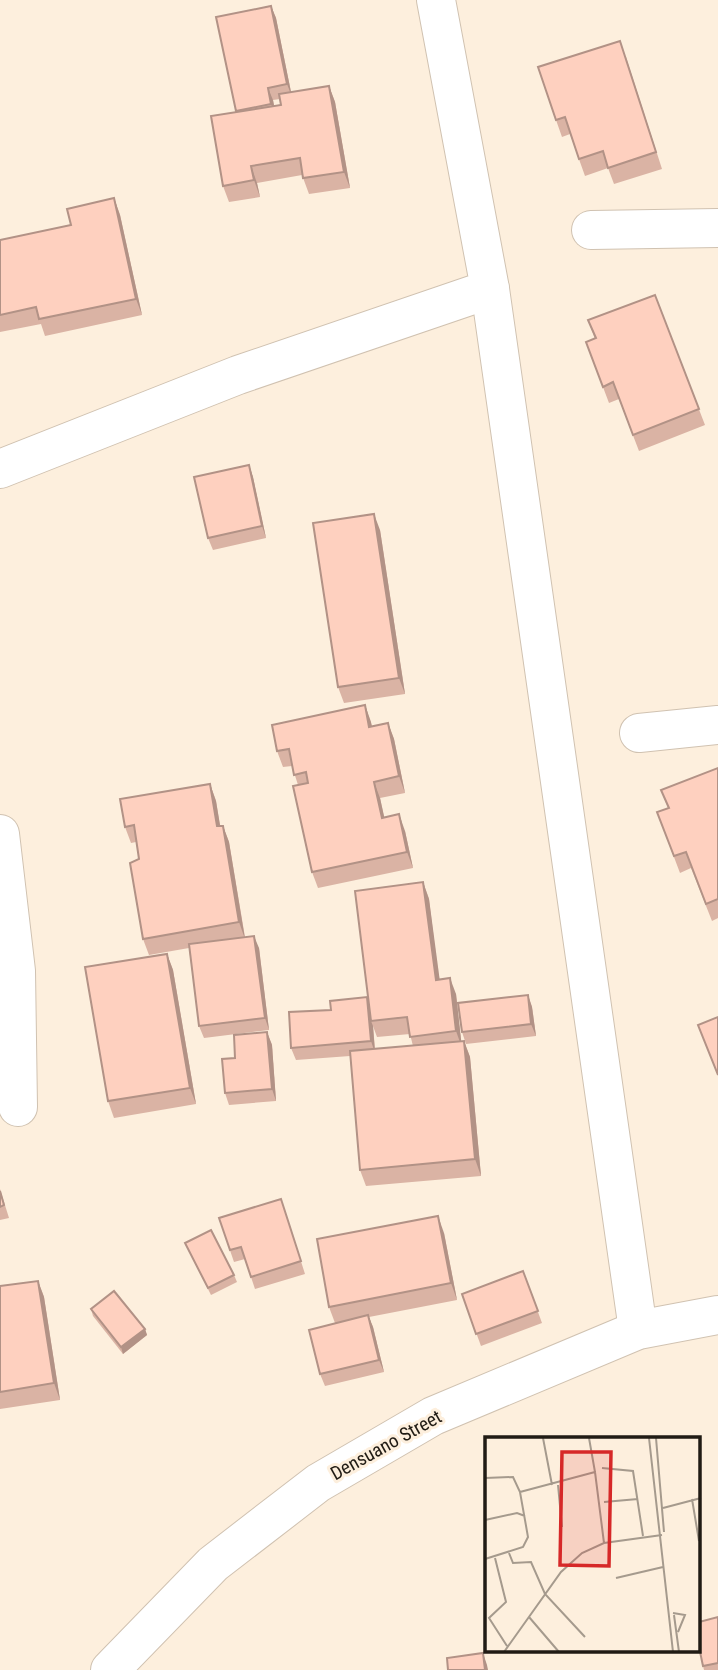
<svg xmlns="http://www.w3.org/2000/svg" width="718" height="1670" viewBox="0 0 718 1670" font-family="'Roboto Condensed',sans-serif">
<rect width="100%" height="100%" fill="#fdefdd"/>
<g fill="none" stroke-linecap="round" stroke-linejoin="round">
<g stroke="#d0c2b1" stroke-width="40">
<g id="minor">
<path d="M 591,230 L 718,228"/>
<path d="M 490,289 L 638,1330"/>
<path d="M 0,469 L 238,375 L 490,289 L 436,0"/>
<path d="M 639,733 L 718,725"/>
<path d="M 0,834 L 16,971 L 18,1107"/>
<path d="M 110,1670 L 213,1564 L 318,1483 L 433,1416 L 638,1330 L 718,1315"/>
</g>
</g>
<use href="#minor" stroke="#fff" stroke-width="38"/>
</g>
<g fill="#dab3a4" fill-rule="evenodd">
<path d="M 271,6 L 276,18 L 291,92 L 329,86 L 335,102 L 350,188 L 309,194 L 302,175 L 257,183 L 260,197 L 229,202 L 223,186 L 236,112 L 216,17 ZM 280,99 L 281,105 L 274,106 L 273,100 Z"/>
<path d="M 626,57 L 662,169 L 614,184 L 608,168 L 585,176 L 570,134 L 562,137 L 556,120 Z"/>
<path d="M 114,198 L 120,215 L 142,315 L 45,336 L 41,324 L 0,332 L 0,240 L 71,225 Z"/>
<path d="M 655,295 L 705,425 L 639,451 L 619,399 L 609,403 L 586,342 L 595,339 L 588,320 Z"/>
<path d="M 249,465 L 253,477 L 266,538 L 213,550 L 208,538 Z"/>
<path d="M 380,530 L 405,694 L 344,703 L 338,687 Z"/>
<path d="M 365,705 L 372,726 L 388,723 L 394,739 L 405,793 L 380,798 L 384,817 L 405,831 L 413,868 L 318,888 L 312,872 L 298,785 L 292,766 L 283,767 L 277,751 Z"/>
<path d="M 718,768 L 718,918 L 712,921 L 691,868 L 680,873 L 657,812 L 668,808 L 661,790 Z"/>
<path d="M 210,784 L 216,801 L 220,826 L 223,826 L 229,842 L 245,937 L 259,948 L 269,1030 L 204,1038 L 199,1026 L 189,948 L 149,955 L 143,939 L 139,859 L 136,842 L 131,843 L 125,827 Z"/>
<path d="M 423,882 L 429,899 L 439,980 L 456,994 L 461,1041 L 464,1041 L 470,1057 L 481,1176 L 366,1186 L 360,1170 L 350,1056 L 296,1060 L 291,1048 L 368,1001 ZM 373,1026 L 377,1037 L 410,1034 L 413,1046 L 375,1049 Z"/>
<path d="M 167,954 L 173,970 L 196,1104 L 114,1118 L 108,1101 Z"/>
<path d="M 528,995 L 532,1007 L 536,1036 L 466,1044 L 462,1032 Z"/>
<path d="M 267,1032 L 272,1045 L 276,1101 L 229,1105 L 225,1093 L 235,1058 Z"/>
<path d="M 0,1189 L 9,1218 L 0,1220 Z"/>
<path d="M 285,1211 L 305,1274 L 255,1289 L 245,1259 L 234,1262 L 219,1218 Z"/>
<path d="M 444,1233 L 457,1300 L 369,1317 L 373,1327 L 384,1372 L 325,1386 L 320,1374 L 335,1323 L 329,1307 Z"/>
<path d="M 185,1243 L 234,1275 L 237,1282 L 211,1295 Z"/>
<path d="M 523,1271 L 542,1323 L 481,1346 L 462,1294 Z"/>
<path d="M 38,1281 L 44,1297 L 60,1400 L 0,1409 L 0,1286 Z"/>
<path d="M 91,1309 L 145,1329 L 147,1335 L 123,1354 L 93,1316 Z"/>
<path d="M 718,1617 L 718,1670 L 704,1670 L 703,1666 Z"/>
</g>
<g fill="#b29286">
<path d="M 271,6 L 276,18 L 292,97 L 287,84 Z"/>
<path d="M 329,86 L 335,102 L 350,188 L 344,172 Z"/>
<path d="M 268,88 L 273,100 L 276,116 L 271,104 Z"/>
<path d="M 251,166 L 257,183 L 260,197 L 254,180 Z"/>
<path d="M 114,198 L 120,215 L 142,315 L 136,299 Z"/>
<path d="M 249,465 L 253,477 L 266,538 L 262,526 Z"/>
<path d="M 374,514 L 380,530 L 405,694 L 399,678 Z"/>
<path d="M 365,705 L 371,722 L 375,743 L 369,727 Z"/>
<path d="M 388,723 L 394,739 L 405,793 L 399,776 Z"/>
<path d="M 374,782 L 380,798 L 388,834 L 382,818 Z"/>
<path d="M 210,784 L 216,801 L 223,843 L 217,826 Z"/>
<path d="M 399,814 L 405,831 L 413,868 L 407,852 Z"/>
<path d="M 223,826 L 229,842 L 245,939 L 239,922 Z"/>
<path d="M 423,882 L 429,899 L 442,997 L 436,980 Z"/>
<path d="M 254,936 L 259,948 L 269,1030 L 265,1018 Z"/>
<path d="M 167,954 L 173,970 L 196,1104 L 190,1088 Z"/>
<path d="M 450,978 L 456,994 L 462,1048 L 456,1031 Z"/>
<path d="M 528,995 L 532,1007 L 536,1036 L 531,1024 Z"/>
<path d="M 367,997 L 372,1009 L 371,1021 L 373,1026 L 375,1053 L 371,1041 Z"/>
<path d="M 267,1032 L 272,1045 L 276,1101 L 272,1089 Z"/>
<path d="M 464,1041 L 470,1057 L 481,1176 L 475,1159 Z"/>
<path d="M 438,1216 L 444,1233 L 457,1300 L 451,1283 Z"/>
<path d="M 38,1281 L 44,1297 L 60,1400 L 54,1383 Z"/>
<path d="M 368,1315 L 373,1327 L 384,1372 L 379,1360 Z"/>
<path d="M 145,1329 L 147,1335 L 123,1354 L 121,1347 Z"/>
<path d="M 483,1653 L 487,1665 L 488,1670 L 485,1670 Z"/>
</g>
<g fill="#fed0bf" stroke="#b29286" stroke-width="2">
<path d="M 271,6 L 287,84 L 268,88 L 271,104 L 236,111 L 216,17 Z"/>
<path d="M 620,41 L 656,152 L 608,168 L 603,151 L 579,159 L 565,117 L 556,120 L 538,67 Z"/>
<path d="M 329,86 L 344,172 L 303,178 L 300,158 L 251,166 L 254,180 L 223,186 L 211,116 L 281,105 L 279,94 Z"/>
<path d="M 114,198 L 136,299 L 39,319 L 36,307 L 0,315 L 0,240 L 71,225 L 67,209 Z"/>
<path d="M 655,295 L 699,409 L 633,435 L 613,382 L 603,387 L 586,342 L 596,338 L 588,320 Z"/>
<path d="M 249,465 L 262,526 L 208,538 L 194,477 Z"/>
<path d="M 374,514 L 399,678 L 338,687 L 313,523 Z"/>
<path d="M 365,705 L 369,727 L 388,723 L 399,776 L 374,782 L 382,818 L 399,814 L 407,852 L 312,872 L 293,786 L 308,783 L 306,772 L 294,775 L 289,749 L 277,751 L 272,725 Z"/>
<path d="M 718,768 L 718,899 L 706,904 L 686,852 L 674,856 L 657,812 L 669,808 L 661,790 Z"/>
<path d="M 210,784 L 217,826 L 223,826 L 239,922 L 143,939 L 130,863 L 139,859 L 134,825 L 125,827 L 120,799 Z"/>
<path d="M 423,882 L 436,980 L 450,978 L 456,1031 L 410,1037 L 407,1017 L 371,1021 L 355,891 Z"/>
<path d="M 254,936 L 265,1018 L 199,1026 L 189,944 Z"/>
<path d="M 167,954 L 190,1088 L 108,1101 L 85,967 Z"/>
<path d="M 528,995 L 531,1024 L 462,1032 L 458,1003 Z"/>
<path d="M 367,997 L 371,1041 L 291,1048 L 289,1012 L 331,1010 L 330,1001 Z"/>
<path d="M 718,1017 L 718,1075 L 698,1025 Z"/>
<path d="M 267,1032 L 272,1089 L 225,1093 L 222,1059 L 235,1058 L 234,1035 Z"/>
<path d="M 464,1041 L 475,1159 L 360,1170 L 350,1051 Z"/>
<path d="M 0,1191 L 4,1205 L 0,1207 Z"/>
<path d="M 281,1199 L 301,1261 L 251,1277 L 241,1247 L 230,1250 L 219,1218 Z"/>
<path d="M 438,1216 L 451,1283 L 329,1307 L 317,1239 Z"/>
<path d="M 211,1230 L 234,1275 L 208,1288 L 185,1243 Z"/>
<path d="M 523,1271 L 538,1311 L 476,1334 L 462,1294 Z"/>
<path d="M 38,1281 L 54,1383 L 0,1392 L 0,1286 Z"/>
<path d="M 114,1291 L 145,1329 L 121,1347 L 91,1309 Z"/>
<path d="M 368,1315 L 379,1360 L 320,1374 L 309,1330 Z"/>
<path d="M 718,1617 L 718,1663 L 703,1666 L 699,1647 L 699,1622 Z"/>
<path d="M 483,1653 L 485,1670 L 448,1670 L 447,1658 Z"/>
</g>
<g text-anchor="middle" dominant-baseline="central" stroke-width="6" stroke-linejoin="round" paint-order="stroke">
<g font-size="19" fill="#201b14" stroke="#fdefdd">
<text transform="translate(386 1445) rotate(-29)">Densuano Street</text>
</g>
</g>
<g transform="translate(485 1437)">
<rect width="215" height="215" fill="#fdefdd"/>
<path fill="none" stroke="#a59a8d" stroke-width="2" d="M 58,1 L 67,48M 164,1 L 188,215M 171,1 L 179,95M 117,31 L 148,34 L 158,99M 110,35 L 119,106M 0,41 L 28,40 L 35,55 L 43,100 L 38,110 L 0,122M 73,48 L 77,90M 35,55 L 110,35 L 104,1M 207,62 L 214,104M 119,65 L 153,62M 178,71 L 216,61M 0,83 L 32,76 L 40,79M 24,116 L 28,126 L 46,125 L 60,157 L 100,200M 10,121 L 21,165 L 4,181 L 22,209M 131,141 L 178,130M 188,176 L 200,178 L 193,195M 189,178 L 194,215M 44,180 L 74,215M 19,215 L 76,135 L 97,116 L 119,106 L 177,98"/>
<path fill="#d62828" fill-opacity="0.15" stroke="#d62828" stroke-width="3.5" d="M 77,15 L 126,15 L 124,129 L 75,128 Z"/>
<rect width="215" height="215" fill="none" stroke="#201b14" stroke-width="3.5"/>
</g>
</svg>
